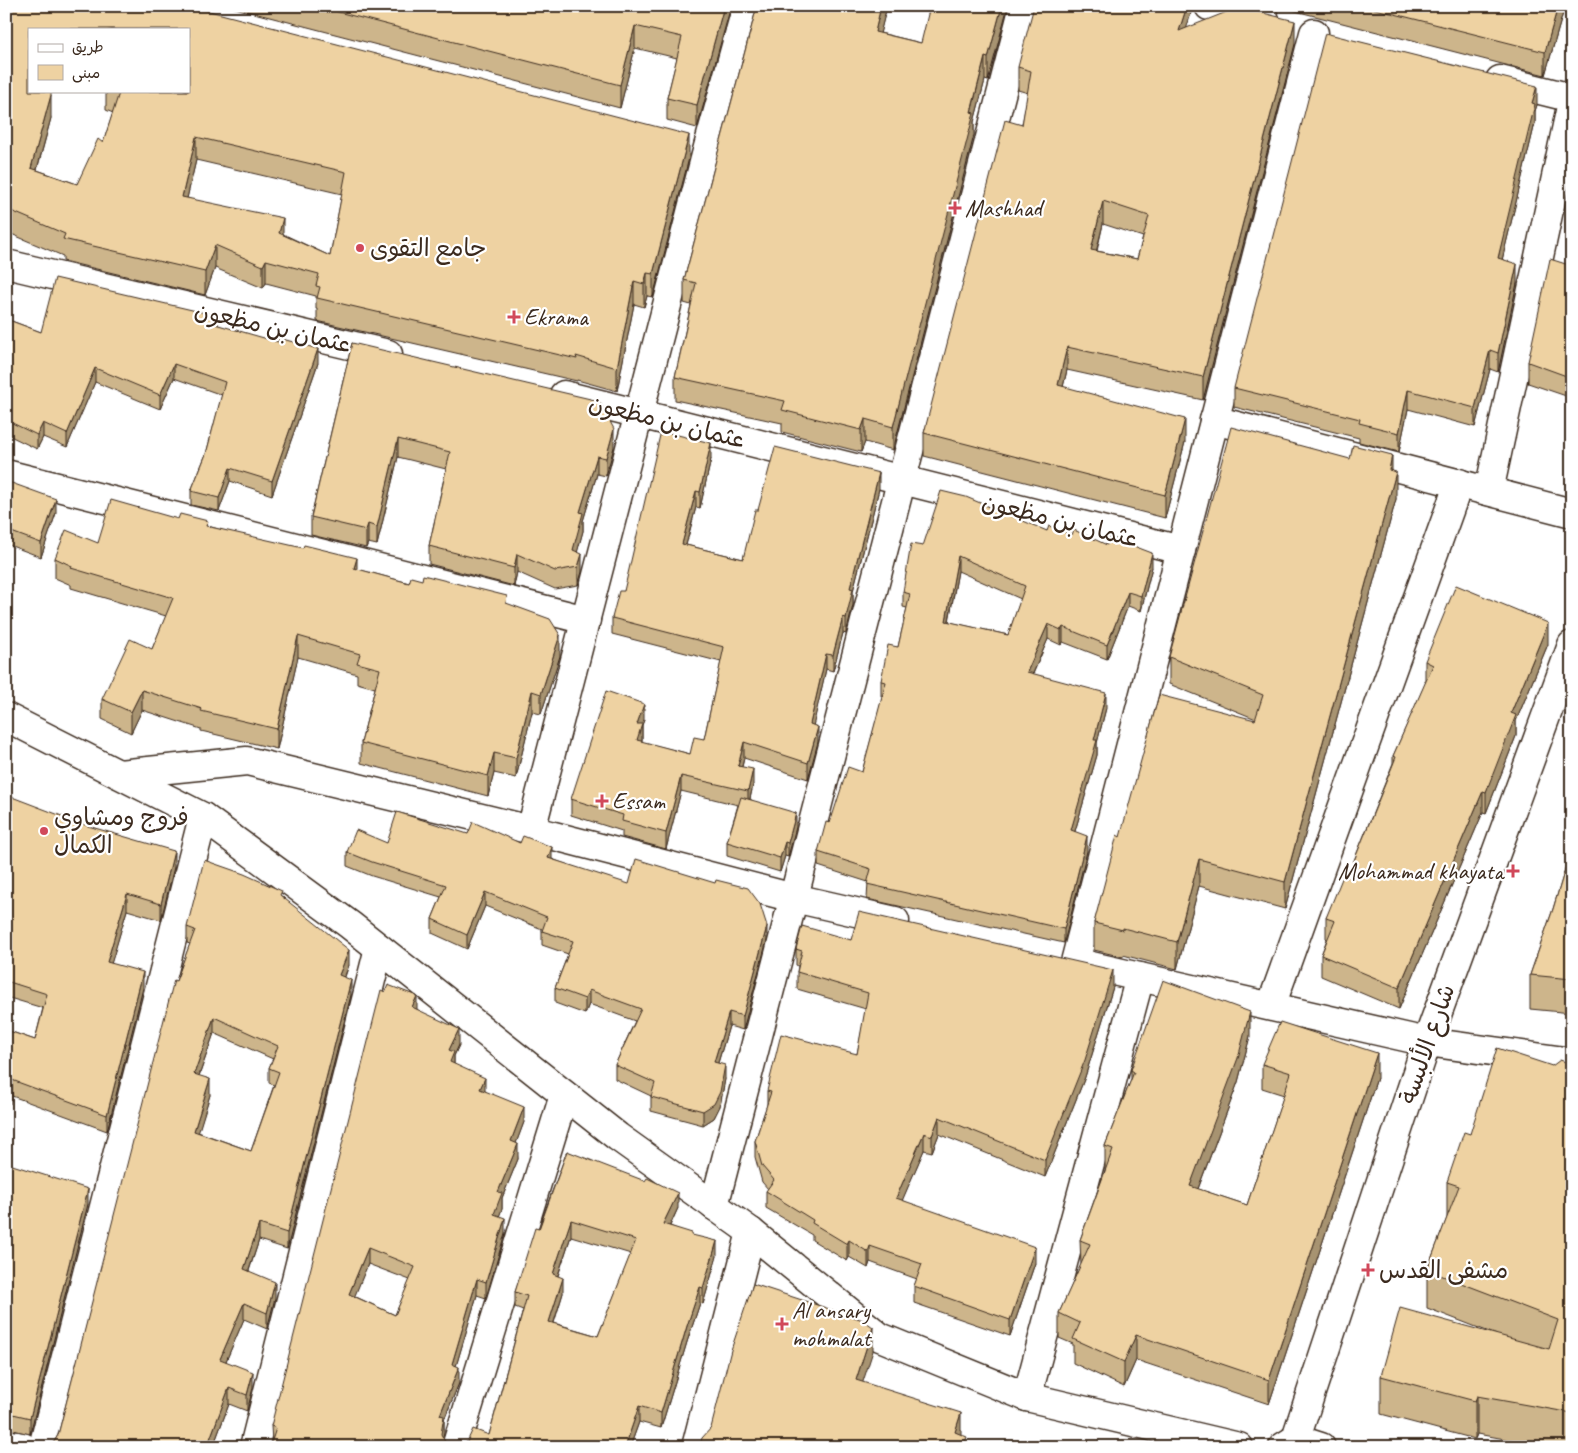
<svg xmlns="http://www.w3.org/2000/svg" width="1578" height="1453" viewBox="0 0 1578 1453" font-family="Caveat,'Playpen Sans Arabic',sans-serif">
<rect width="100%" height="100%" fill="#fff"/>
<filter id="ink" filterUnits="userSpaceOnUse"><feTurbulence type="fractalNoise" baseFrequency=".02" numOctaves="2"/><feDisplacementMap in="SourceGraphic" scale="10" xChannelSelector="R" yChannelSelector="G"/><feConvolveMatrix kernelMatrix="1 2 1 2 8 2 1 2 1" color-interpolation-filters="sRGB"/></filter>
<g filter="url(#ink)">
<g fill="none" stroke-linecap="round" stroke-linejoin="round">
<g stroke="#3b2a1e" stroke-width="31">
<g id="minor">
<path d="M 1209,6 L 1265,20"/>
<path d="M 1500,80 L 1572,98"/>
<path d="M 6,264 L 388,354"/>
<path d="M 564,395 L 1181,550"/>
<path d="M 1214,420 L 1572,513"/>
<path d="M 6,474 L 586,620"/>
<path d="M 1489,491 L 1572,102"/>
<path d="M 6,717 L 203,817 L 350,925 L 618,1137 L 751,1232 L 880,1337 L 1027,1397 L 1239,1447"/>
<path d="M 119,774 L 247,761 L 531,830 L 794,898 L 895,921"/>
<path d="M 531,830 L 708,147 L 747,6"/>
<path d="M 1075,962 L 1314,33"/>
<path d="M 1078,963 L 1427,1042 L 1572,1062"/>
<path d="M 1271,1006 L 1459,483"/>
<path d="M 714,1206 L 1024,6"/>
<path d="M 1027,1397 L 1140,977"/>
<path d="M 6,1444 L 23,1447"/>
<path d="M 43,1447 L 203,817"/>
<path d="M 254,1447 L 379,948"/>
<path d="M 456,1447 L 564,1095"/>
<path d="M 696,1447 L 751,1232"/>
<path d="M 1283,1447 L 1296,1439 L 1321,1447"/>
</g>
</g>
<g stroke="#3b2a1e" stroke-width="31">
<path id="major" d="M 1293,1447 L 1427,1042 L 1572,645"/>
</g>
<use href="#minor" stroke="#fff" stroke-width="28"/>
<use href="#major" stroke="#fff" stroke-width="28"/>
</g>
<g fill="#cdb58b" stroke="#3b2a1e" fill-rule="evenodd">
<path d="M 6,6 L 689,158 L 653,297 L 647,296 L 644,307 L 634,304 L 617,391 L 577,380 L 577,381 L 317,321 L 317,309 L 316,309 L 316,296 L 266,283 L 263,288 L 215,268 L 205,295 L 63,261 L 63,256 L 9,233 L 6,230 ZM 29,29 L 189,91 L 106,91 L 106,110 L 113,113 L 103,143 L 77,184 L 37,170 L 51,118 ZM 196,160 L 342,194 L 330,256 L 283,234 L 187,198 Z"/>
<path d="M 227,6 L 731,6 L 697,128 L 667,120 L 667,98 L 677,58 L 635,48 L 620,108 Z"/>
<path d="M 757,6 L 887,6 L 880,33 L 921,43 L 1008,6 L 988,81 L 985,80 L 974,122 L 974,135 L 893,450 L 865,442 L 861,452 L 782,432 L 782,423 L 675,400 L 675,377 L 691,305 L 684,303 L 684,280 Z"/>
<path d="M 1276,6 L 1565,6 L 1545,75 Z"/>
<path d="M 1187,28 L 1295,44 L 1203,400 L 1067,370 L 1063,387 L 1185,442 L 1165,518 L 924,456 L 924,433 L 1022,125 L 1028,93 L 1018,90 L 1018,67 ZM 1103,224 L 1143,237 L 1137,259 L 1097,251 Z"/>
<path d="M 1537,105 L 1535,111 L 1535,123 L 1502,260 L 1517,283 L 1498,372 L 1490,369 L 1475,427 L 1408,409 L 1399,452 L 1359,442 L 1359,438 L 1234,407 L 1234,388 Z"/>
<path d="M 1572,158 L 1572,193 L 1569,192 L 1569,171 Z"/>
<path d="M 1572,266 L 1572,398 L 1528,383 L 1528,362 Z"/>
<path d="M 6,319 L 41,332 L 218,325 L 318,363 L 272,495 L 230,481 L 219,511 L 191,505 L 191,491 L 206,454 L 222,395 L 174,378 L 160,409 L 95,382 L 67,447 L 43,437 L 37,449 L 6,434 Z"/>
<path d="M 352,343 L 614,447 L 606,476 L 597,474 L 583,521 L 583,531 L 577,552 L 582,572 L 578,585 L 555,589 L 517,572 L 514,586 L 429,564 L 429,546 L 446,469 L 398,457 L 377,545 L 368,543 L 366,548 L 311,535 L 311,517 Z"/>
<path d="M 711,459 L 700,508 L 696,507 L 686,545 L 743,559 L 758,510 L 879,489 L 853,591 L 853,605 L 846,634 L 843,633 L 833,671 L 826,669 L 813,725 L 818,742 L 808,779 L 744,758 L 742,767 L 753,785 L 750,799 L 796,827 L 788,857 L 785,856 L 780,872 L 727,856 L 727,842 L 738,805 L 681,791 L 666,849 L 622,837 L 622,831 L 571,815 L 571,799 L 644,720 L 642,725 L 642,742 L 690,754 L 704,739 L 721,662 L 612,634 L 612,618 L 624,591 Z"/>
<path d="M 1392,471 L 1396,499 L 1285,909 L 1199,886 L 1177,969 L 1123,955 L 1123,957 L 1094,950 L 1094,923 L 1120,837 L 1255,720 L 1256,719 L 1169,684 L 1169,657 Z"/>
<path d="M 6,481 L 56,513 L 41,557 L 6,544 Z"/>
<path d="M 178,519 L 208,526 L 357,569 L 409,583 L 507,604 L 560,656 L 541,714 L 532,712 L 516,778 L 494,773 L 488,796 L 361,763 L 361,743 L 375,688 L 357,683 L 357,674 L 298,657 L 277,749 L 201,731 L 201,729 L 142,710 L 131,733 L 102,719 L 102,699 L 152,649 L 166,616 L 71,588 L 71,585 L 55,578 L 55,558 L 98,543 Z"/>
<path d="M 1047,531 L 1152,567 L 1141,611 L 1128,606 L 1107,659 L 1063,642 L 1061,645 L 1048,639 L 1033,674 L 1106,708 L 1097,743 L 1097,755 L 1075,831 L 1087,851 L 1064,943 L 867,899 L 868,882 L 818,866 L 818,852 L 830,823 L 862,772 L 883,696 L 881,696 L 881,681 L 898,647 L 907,608 L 903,607 L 903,592 L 923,546 ZM 958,571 L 1021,599 L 1008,635 L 949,622 Z"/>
<path d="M 1548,644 L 1516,721 L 1516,736 L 1486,813 L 1483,812 L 1399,1009 L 1321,976 L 1321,955 L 1327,939 L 1326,938 L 1326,918 L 1347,878 L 1393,763 L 1393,756 L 1426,682 L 1425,682 L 1425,661 Z"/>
<path d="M 6,811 L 174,867 L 161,920 L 127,910 L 111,963 L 143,988 L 107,1131 L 12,1096 L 10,1104 L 6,1102 L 6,1030 L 35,1040 L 43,1008 L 6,997 Z"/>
<path d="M 468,834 L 552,859 L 767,940 L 743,1030 L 729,1026 L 718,1063 L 725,1079 L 720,1106 L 714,1118 L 703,1125 L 651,1111 L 651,1096 L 615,1079 L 615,1065 L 635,1021 L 589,1004 L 585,1014 L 555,1003 L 555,988 L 568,954 L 542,945 L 542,929 L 485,906 L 467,949 L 432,933 L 432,919 L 441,897 L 372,876 L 347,866 L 347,852 L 387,843 Z"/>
<path d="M 1572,846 L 1572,1013 L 1530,1009 L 1530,975 L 1553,909 Z"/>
<path d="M 282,896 L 349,965 L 345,977 L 351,995 L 287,1249 L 259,1240 L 249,1271 L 275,1298 L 267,1329 L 244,1319 L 226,1361 L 253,1388 L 247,1411 L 229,1404 L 213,1447 L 6,1447 L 47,1446 L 54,1442 L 58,1435 L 176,981 L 190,944 L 187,943 L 187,927 ZM 214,1033 L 273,1059 L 269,1068 L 269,1083 L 274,1085 L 251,1151 L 198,1132 L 210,1095 L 199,1076 Z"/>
<path d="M 851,940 L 1113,987 L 1085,1077 L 1045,1177 L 939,1134 L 932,1152 L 924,1150 L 902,1200 L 1035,1263 L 1010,1336 L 914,1303 L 914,1286 L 917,1279 L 870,1262 L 868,1268 L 849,1257 L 847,1261 L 812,1240 L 812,1235 L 766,1208 L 766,1191 L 768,1189 L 762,1182 L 755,1157 L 755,1141 L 767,1105 L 767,1091 L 857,1054 L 866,1009 L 797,989 L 797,972 L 798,966 L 796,965 L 796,949 Z"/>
<path d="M 417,1009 L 459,1045 L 454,1056 L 454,1064 L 485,1091 L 524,1122 L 516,1143 L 518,1159 L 502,1198 L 502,1209 L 499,1216 L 505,1233 L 486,1298 L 477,1295 L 456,1366 L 459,1383 L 444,1420 L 444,1432 L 443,1438 L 445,1442 L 452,1446 L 460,1446 L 489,1435 L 523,1310 L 515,1307 L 515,1292 L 567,1151 L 678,1208 L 670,1226 L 692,1235 L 717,1256 L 703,1304 L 700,1303 L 687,1342 L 661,1428 L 639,1422 L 630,1447 L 270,1447 L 272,1442 L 271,1426 ZM 571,1236 L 631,1254 L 598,1336 L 554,1323 L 563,1293 L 558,1276 ZM 368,1264 L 410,1280 L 395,1315 L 354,1296 Z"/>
<path d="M 1250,1036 L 1238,1082 L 1198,1189 L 1247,1205 L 1284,1095 L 1262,1088 L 1262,1064 L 1377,1078 L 1269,1404 L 1136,1360 L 1124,1387 L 1073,1363 L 1073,1344 L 1059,1338 L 1059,1313 L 1081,1265 L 1080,1240 L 1105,1170 L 1105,1146 L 1131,1080 L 1131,1070 Z"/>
<path d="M 1572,1064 L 1572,1447 L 1550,1447 L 1477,1434 L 1475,1439 L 1381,1414 L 1381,1376 L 1497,1335 L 1427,1308 L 1427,1270 L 1447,1218 L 1447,1182 L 1470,1134 L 1552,1066 Z"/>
<path d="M 6,1163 L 88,1204 L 30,1434 L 9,1429 L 6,1429 Z"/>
</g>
<g fill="#a79371" stroke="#3b2a1e">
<path d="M 724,6 L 731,6 L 697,128 L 697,105 Z"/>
<path d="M 881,6 L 887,6 L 875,54 L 875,32 Z"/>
<path d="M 1002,6 L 1008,6 L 988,81 L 988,58 Z"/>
<path d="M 1187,6 L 1193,6 L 1179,54 L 1179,31 Z"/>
<path d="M 1558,6 L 1565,6 L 1545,75 L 1545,52 Z"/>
<path d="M 1295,21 L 1295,44 L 1203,400 L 1203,377 Z"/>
<path d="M 635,26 L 635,48 L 620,108 L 620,85 Z"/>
<path d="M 985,57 L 985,80 L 974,122 L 974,135 L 893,450 L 893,427 Z"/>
<path d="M 1537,86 L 1537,105 L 1535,111 L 1535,123 L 1498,277 L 1498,258 L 1532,103 Z"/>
<path d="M 51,95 L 51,118 L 31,191 L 31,168 Z"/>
<path d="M 689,135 L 689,158 L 653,297 L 653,274 Z"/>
<path d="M 196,137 L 196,160 L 182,220 L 182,197 Z"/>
<path d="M 1103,201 L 1103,224 L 1091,273 L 1091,250 Z"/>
<path d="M 283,218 L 283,240 L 279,233 Z"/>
<path d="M 215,245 L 215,268 L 205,295 L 205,272 Z"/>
<path d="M 266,260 L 266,283 L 263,288 L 263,266 Z"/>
<path d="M 1517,264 L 1517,283 L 1498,372 L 1498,353 Z"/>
<path d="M 647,273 L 647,296 L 644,307 L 644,284 Z"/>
<path d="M 634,281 L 634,304 L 617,391 L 617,368 Z"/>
<path d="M 218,316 L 218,330 L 215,324 Z"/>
<path d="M 1067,347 L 1067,370 L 1058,408 L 1058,385 Z"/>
<path d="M 318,349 L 318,363 L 272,495 L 272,481 Z"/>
<path d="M 1490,350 L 1490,369 L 1475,427 L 1475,408 Z"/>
<path d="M 174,364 L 174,378 L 160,409 L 160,395 Z"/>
<path d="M 95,368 L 95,382 L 67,447 L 67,434 Z"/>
<path d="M 1408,390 L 1408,409 L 1399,452 L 1399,433 Z"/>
<path d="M 865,419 L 865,442 L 861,452 L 861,430 Z"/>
<path d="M 1185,419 L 1185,442 L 1165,518 L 1165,495 Z"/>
<path d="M 43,423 L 43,437 L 37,449 L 37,435 Z"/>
<path d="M 614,429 L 614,447 L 606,476 L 606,458 Z"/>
<path d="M 398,439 L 398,457 L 377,545 L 377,527 Z"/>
<path d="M 711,443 L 711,459 L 700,508 L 700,492 Z"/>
<path d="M 1392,455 L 1392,482 L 1389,470 Z"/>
<path d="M 597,456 L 597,474 L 583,521 L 583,531 L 573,568 L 573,550 L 580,512 Z"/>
<path d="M 230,468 L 230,481 L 219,511 L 219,498 Z"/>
<path d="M 1396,472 L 1396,499 L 1285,909 L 1285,882 Z"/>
<path d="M 879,473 L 879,489 L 853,591 L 853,605 L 846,634 L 846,618 L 850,588 Z"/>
<path d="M 696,491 L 696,507 L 682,560 L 682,544 Z"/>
<path d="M 56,499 L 56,513 L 41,557 L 41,543 Z"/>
<path d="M 368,524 L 368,543 L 366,548 L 366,530 Z"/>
<path d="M 1152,553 L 1152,567 L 1141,611 L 1141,596 Z"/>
<path d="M 517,554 L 517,572 L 514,586 L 514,568 Z"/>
<path d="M 582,554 L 582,572 L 578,585 L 578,567 Z"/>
<path d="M 958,556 L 958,571 L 946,636 L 946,621 Z"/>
<path d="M 357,558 L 357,578 L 354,568 Z"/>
<path d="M 1128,592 L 1128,606 L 1107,659 L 1107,645 Z"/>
<path d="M 843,617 L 843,633 L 833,671 L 833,655 Z"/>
<path d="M 1548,623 L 1548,644 L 1516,721 L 1516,736 L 1486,813 L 1486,792 L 1511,713 Z"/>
<path d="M 1048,624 L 1048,639 L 1027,687 L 1027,672 Z"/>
<path d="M 1063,627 L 1063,642 L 1061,645 L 1061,630 Z"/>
<path d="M 560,635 L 560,656 L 541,714 L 541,694 Z"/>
<path d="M 298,636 L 298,657 L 277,749 L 277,729 Z"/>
<path d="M 826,654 L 826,669 L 810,740 L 810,724 Z"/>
<path d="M 142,690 L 142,710 L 131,733 L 131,712 Z"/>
<path d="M 532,691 L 532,712 L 516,778 L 516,758 Z"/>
<path d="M 1106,693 L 1106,708 L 1097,743 L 1097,755 L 1071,845 L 1071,830 Z"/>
<path d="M 644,704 L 644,720 L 642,725 L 642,740 L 637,756 L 637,724 Z"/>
<path d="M 818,727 L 818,742 L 808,779 L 808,763 Z"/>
<path d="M 744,742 L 744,758 L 738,782 L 738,766 Z"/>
<path d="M 494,753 L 494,773 L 488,796 L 488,776 Z"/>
<path d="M 753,769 L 753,785 L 748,807 L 748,791 Z"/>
<path d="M 681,776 L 681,791 L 666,849 L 666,833 Z"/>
<path d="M 1483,791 L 1483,812 L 1399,1009 L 1399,988 Z"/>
<path d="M 796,813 L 796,827 L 788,857 L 788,843 Z"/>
<path d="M 1087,836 L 1087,851 L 1064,943 L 1064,929 Z"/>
<path d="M 785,842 L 785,856 L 780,872 L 780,858 Z"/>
<path d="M 552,847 L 552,861 L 548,858 Z"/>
<path d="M 174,851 L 174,867 L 161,920 L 161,904 Z"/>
<path d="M 1199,859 L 1199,886 L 1177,969 L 1177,942 Z"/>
<path d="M 485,892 L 485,906 L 467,949 L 467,935 Z"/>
<path d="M 127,894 L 127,910 L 107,978 L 107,962 Z"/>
<path d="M 767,926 L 767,940 L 743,1030 L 743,1016 Z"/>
<path d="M 349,950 L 349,965 L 339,991 L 339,975 Z"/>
<path d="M 1113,970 L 1113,987 L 1085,1077 L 1045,1177 L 1045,1160 Z"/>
<path d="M 143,972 L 143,988 L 107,1131 L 107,1115 Z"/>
<path d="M 351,980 L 351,995 L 287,1249 L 287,1233 Z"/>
<path d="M 589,990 L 589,1004 L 585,1014 L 585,999 Z"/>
<path d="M 417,996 L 417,1012 L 412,1007 Z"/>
<path d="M 729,1012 L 729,1026 L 714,1076 L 714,1062 Z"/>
<path d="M 1250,1012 L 1250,1036 L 1238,1082 L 1190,1210 L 1190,1186 Z"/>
<path d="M 214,1017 L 214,1033 L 194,1090 L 194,1074 Z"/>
<path d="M 459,1029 L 459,1045 L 454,1056 L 454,1068 L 450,1077 L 449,1050 Z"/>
<path d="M 1377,1053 L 1377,1078 L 1269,1404 L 1269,1380 Z"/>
<path d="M 725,1065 L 725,1079 L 720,1106 L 714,1118 L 703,1125 L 703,1111 Z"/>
<path d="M 485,1078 L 485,1094 L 480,1089 Z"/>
<path d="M 210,1079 L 210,1095 L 194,1147 L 194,1131 Z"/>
<path d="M 12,1080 L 12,1096 L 10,1104 L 10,1088 Z"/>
<path d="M 524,1107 L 524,1122 L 511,1157 L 511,1141 Z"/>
<path d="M 939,1117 L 939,1134 L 932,1152 L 932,1136 Z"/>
<path d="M 924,1133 L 924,1150 L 896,1215 L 896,1198 Z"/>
<path d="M 518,1144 L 518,1159 L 502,1198 L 502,1209 L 494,1230 L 494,1214 L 498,1192 Z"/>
<path d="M 88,1189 L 88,1204 L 30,1434 L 30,1418 Z"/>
<path d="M 678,1193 L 678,1208 L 663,1240 L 663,1224 Z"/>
<path d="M 505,1218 L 505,1233 L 486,1298 L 486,1282 Z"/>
<path d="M 571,1220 L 571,1236 L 553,1290 L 553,1274 Z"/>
<path d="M 259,1224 L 259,1240 L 244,1285 L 244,1269 Z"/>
<path d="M 849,1240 L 849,1257 L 847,1261 L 847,1244 Z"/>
<path d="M 717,1241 L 717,1256 L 703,1304 L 703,1288 Z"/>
<path d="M 870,1246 L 870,1262 L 868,1268 L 868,1252 Z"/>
<path d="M 1035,1247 L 1035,1263 L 1010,1336 L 1010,1320 Z"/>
<path d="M 368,1248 L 368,1264 L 349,1310 L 349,1294 Z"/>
<path d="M 563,1278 L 563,1293 L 549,1338 L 549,1322 Z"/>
<path d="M 477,1279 L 477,1295 L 452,1380 L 452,1364 Z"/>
<path d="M 275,1282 L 275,1298 L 267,1329 L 267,1313 Z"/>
<path d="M 700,1287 L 700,1303 L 687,1342 L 661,1428 L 661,1413 L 687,1326 Z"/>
<path d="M 244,1303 L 244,1319 L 220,1375 L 220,1359 Z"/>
<path d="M 873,1327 L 873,1351 L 856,1403 L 856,1380 Z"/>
<path d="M 1136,1335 L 1136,1360 L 1124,1387 L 1124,1362 Z"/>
<path d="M 459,1367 L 459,1383 L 444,1420 L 444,1432 L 441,1447 L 440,1415 Z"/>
<path d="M 253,1372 L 253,1388 L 247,1411 L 247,1395 Z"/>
<path d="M 229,1388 L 229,1404 L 213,1447 L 207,1447 Z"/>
<path d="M 1477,1396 L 1477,1434 L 1475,1439 L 1475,1401 Z"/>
<path d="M 639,1406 L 639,1422 L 630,1447 L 625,1447 Z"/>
<path d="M 961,1413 L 961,1436 L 955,1432 Z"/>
</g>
<g fill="#eed2a2" stroke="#3b2a1e" fill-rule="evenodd">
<path d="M 6,6 L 190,6 L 689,135 L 653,274 L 647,273 L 644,284 L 634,281 L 617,368 L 576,356 L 577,359 L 317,298 L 320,287 L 316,286 L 319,274 L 266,260 L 263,266 L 215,245 L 205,272 L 63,239 L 65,234 L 9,210 L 6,208 ZM 29,29 L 189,29 L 189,91 L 115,91 L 119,93 L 103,143 L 98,139 L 77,184 L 31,168 L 51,95 L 51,91 L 29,91 ZM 196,137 L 346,172 L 330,256 L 279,233 L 283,218 L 182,197 Z"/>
<path d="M 315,6 L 724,6 L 697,105 L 667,98 L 682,37 L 635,26 L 620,85 Z"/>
<path d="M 757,6 L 881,6 L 875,32 L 921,43 L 930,6 L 1002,6 L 988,58 L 985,57 L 971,112 L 974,113 L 893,427 L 865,419 L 861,430 L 782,410 L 785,401 L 675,377 L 696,283 L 684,280 Z"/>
<path d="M 1034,6 L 1187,6 L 1179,31 L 1239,7 L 1295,21 L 1203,377 L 1067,347 L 1058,385 L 1185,419 L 1165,495 L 924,433 L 1005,120 L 1022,125 L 1031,71 L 1018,67 ZM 1103,201 L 1149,216 L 1137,259 L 1091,250 Z"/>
<path d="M 1363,6 L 1558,6 L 1545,52 Z"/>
<path d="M 1325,33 L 1537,86 L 1532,103 L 1535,104 L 1498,258 L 1517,264 L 1498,353 L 1490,350 L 1475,408 L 1408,390 L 1399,433 L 1359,423 L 1360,419 L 1234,388 Z"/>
<path d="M 1572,158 L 1572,172 L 1569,171 Z"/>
<path d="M 1550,259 L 1572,266 L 1572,378 L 1528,362 Z"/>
<path d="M 55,278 L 218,316 L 215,324 L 278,342 L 279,338 L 318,349 L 272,481 L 230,468 L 219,498 L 191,491 L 206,454 L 225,382 L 174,364 L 160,395 L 95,368 L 67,434 L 43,423 L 37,435 L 6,420 L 6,375 L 8,371 L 6,370 L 6,319 L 41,332 Z"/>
<path d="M 352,343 L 599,401 L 614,429 L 606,458 L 597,456 L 580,512 L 583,513 L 573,550 L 582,554 L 578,567 L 555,571 L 517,554 L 514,568 L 429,546 L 450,452 L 398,439 L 377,527 L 368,524 L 366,530 L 311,517 Z"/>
<path d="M 1231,427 L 1350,459 L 1353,445 L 1392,455 L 1389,470 L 1396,472 L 1285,882 L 1199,859 L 1177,942 L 1123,928 L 1123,930 L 1094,923 L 1117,835 L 1120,837 L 1159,695 L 1255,720 L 1263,695 L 1169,657 Z"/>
<path d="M 661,431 L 711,443 L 700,492 L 696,491 L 682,544 L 743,559 L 755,510 L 758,510 L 775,447 L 879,473 L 850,588 L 853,589 L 846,618 L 843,617 L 833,655 L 826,654 L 810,724 L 818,727 L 808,763 L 744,742 L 738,766 L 753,769 L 748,791 L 681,776 L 666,833 L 622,821 L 623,815 L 571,799 L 606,691 L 644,704 L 637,724 L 642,724 L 637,740 L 690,754 L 694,737 L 704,739 L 724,647 L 612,618 L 619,591 L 624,591 Z"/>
<path d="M 6,481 L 56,499 L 41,543 L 6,530 Z"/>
<path d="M 941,491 L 966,497 L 1047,531 L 1049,526 L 1072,535 L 1074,530 L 1107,545 L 1110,537 L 1152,553 L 1141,596 L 1128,592 L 1107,645 L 1063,627 L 1061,630 L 1048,624 L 1027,672 L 1106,693 L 1094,740 L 1097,740 L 1071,830 L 1087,836 L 1064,929 L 867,884 L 871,869 L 818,852 L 826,822 L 830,823 L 848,767 L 862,772 L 886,682 L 881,681 L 888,645 L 898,647 L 910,594 L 903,592 L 911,544 L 923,546 ZM 958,556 L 1025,586 L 1008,635 L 946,621 Z"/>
<path d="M 111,500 L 178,519 L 180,514 L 208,521 L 206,526 L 303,548 L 304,545 L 357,558 L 354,568 L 409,583 L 411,577 L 422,580 L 423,575 L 507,596 L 506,603 L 550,619 L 560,635 L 541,694 L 532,691 L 516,758 L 494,753 L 488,776 L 361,743 L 380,669 L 357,663 L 360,654 L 298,636 L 277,729 L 201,711 L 202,709 L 142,690 L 131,712 L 102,699 L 130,639 L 152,649 L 173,598 L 71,568 L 72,566 L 55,558 L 66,530 L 98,543 Z"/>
<path d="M 1456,585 L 1548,623 L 1511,713 L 1516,715 L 1486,792 L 1483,791 L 1399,988 L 1321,955 L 1335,921 L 1326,918 L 1343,876 L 1347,878 L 1396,757 L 1393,756 L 1433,665 L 1425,661 Z"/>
<path d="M 12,797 L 88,826 L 174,851 L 161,904 L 127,894 L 107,962 L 143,972 L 107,1115 L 12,1080 L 10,1088 L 6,1087 L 6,1030 L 35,1040 L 47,994 L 6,981 L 6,811 Z"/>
<path d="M 741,797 L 796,813 L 788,843 L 785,842 L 780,858 L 727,842 Z"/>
<path d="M 397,812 L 468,834 L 473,822 L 520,843 L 523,836 L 552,847 L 548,858 L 629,884 L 636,859 L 715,883 L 716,880 L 748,888 L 760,904 L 767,926 L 743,1016 L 729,1012 L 714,1062 L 725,1065 L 720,1092 L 714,1104 L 703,1111 L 651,1097 L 655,1083 L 615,1065 L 641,1009 L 589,990 L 585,999 L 555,988 L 573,941 L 542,931 L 547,917 L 485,892 L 467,935 L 432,919 L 446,885 L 372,862 L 347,852 L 356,830 L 387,843 Z"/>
<path d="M 1572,846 L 1572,979 L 1530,975 L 1553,909 Z"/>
<path d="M 204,860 L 244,874 L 282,891 L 280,895 L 349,950 L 339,975 L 351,980 L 287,1233 L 259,1224 L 244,1269 L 275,1282 L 267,1313 L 244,1303 L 220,1359 L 253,1372 L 247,1395 L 229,1388 L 207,1447 L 6,1447 L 6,1443 L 20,1447 L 33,1443 L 40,1446 L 47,1446 L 54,1442 L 58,1435 L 174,980 L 176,981 L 195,930 L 187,927 ZM 214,1017 L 278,1046 L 269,1068 L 279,1072 L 251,1151 L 194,1131 L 210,1079 L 194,1074 Z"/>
<path d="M 859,912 L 1113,970 L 1085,1060 L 1045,1160 L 939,1117 L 932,1136 L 924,1133 L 896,1198 L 1035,1247 L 1010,1320 L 914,1286 L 922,1264 L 870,1246 L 868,1252 L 849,1240 L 847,1244 L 812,1223 L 813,1220 L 766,1191 L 774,1180 L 762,1166 L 755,1141 L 771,1092 L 767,1091 L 781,1034 L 857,1054 L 868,993 L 797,972 L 802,951 L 796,949 L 802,926 L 851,940 Z"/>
<path d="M 1163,980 L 1250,1012 L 1238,1058 L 1190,1186 L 1247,1205 L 1291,1073 L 1262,1064 L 1280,1022 L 1377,1053 L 1269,1380 L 1136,1335 L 1124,1362 L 1073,1339 L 1080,1323 L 1059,1313 L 1090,1244 L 1080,1240 L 1113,1149 L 1105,1146 L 1134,1072 L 1131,1070 Z"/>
<path d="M 388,985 L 417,996 L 412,1007 L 459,1029 L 449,1050 L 454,1052 L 450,1062 L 485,1078 L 480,1089 L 524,1107 L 511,1141 L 518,1144 L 498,1192 L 502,1193 L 494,1214 L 505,1218 L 486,1282 L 477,1279 L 452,1364 L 459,1367 L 440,1415 L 444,1416 L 441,1434 L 445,1442 L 452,1446 L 460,1446 L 467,1442 L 473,1429 L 489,1435 L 527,1296 L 515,1292 L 535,1228 L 539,1229 L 567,1151 L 645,1181 L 647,1178 L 678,1193 L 663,1224 L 692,1233 L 692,1235 L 717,1241 L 703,1288 L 700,1287 L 687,1326 L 661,1413 L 639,1406 L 625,1447 L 270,1447 L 276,1428 L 271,1426 L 381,990 L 385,992 ZM 571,1220 L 636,1240 L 598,1336 L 549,1322 L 563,1278 L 553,1274 ZM 368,1248 L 415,1267 L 395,1315 L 349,1294 Z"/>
<path d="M 1497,1048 L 1552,1066 L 1560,1060 L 1572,1064 L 1572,1413 L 1477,1396 L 1475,1401 L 1381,1376 L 1400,1308 L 1549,1349 L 1558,1320 L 1427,1270 L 1459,1186 L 1447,1182 L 1464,1132 L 1470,1134 Z"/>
<path d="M 6,1163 L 88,1189 L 30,1418 L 9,1413 L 6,1413 Z"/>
<path d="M 753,1284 L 863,1320 L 873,1327 L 856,1380 L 961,1413 L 955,1432 L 967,1437 L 965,1442 L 976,1447 L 699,1447 L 702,1438 L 711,1428 L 731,1350 Z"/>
</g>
</g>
<g fill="#d1495b" stroke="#fff" stroke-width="2">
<path d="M952.5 200.5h5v5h5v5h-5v5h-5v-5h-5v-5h5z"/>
<circle cx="360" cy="248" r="5"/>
<path d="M511.5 309.5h5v5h5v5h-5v5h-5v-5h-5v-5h5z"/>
<path d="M599.5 793.5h5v5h5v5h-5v5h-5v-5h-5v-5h5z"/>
<circle cx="44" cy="831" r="5"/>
<path d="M1510.5 863.5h5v5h5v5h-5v5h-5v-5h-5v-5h5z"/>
<path d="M1365.5 1262.5h5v5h5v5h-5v5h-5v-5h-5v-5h5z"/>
<path d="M779.5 1316.5h5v5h5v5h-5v5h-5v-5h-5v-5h5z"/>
</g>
<g text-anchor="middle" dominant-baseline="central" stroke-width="4.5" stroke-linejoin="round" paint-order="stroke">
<g font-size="24" fill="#3b2a1e" stroke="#fff" text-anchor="start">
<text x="965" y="208">Mashhad</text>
<text x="370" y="248">جامع التقوى</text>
<text x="524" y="317">Ekrama</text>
<text x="612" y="801">Essam</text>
<text x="54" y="817">فروج ومشاوي<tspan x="54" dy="28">الكمال</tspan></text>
<text x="1503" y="871" text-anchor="end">Mohammad khayata</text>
<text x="1379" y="1270">مشفى القدس</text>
<text x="792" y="1310">Al ansary<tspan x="792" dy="28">mohmalat</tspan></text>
</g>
<g font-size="24" fill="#3b2a1e" stroke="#fff">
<text transform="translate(273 327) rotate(13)">عثمان بن مظعون</text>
<text transform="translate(667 421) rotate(14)">عثمان بن مظعون</text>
<text transform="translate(1060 520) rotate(14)">عثمان بن مظعون</text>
<text transform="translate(1427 1044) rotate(-71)">شارع الألبسة</text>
</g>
</g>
<rect width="1578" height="1453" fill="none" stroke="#fff" stroke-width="25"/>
<rect x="12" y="12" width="1553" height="1428" fill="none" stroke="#3b2a1e" stroke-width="2" filter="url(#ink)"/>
<rect x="28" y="28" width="162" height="65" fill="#ffffff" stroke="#b1aaa5"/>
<rect x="38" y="44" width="25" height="8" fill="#ffffff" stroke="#b1aaa5"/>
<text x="72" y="52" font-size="15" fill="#3b2a1e">طريق</text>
<rect x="38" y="65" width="25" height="15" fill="#eed2a2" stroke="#b1aaa5"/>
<text x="72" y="78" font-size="15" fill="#3b2a1e">مبنى</text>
</svg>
